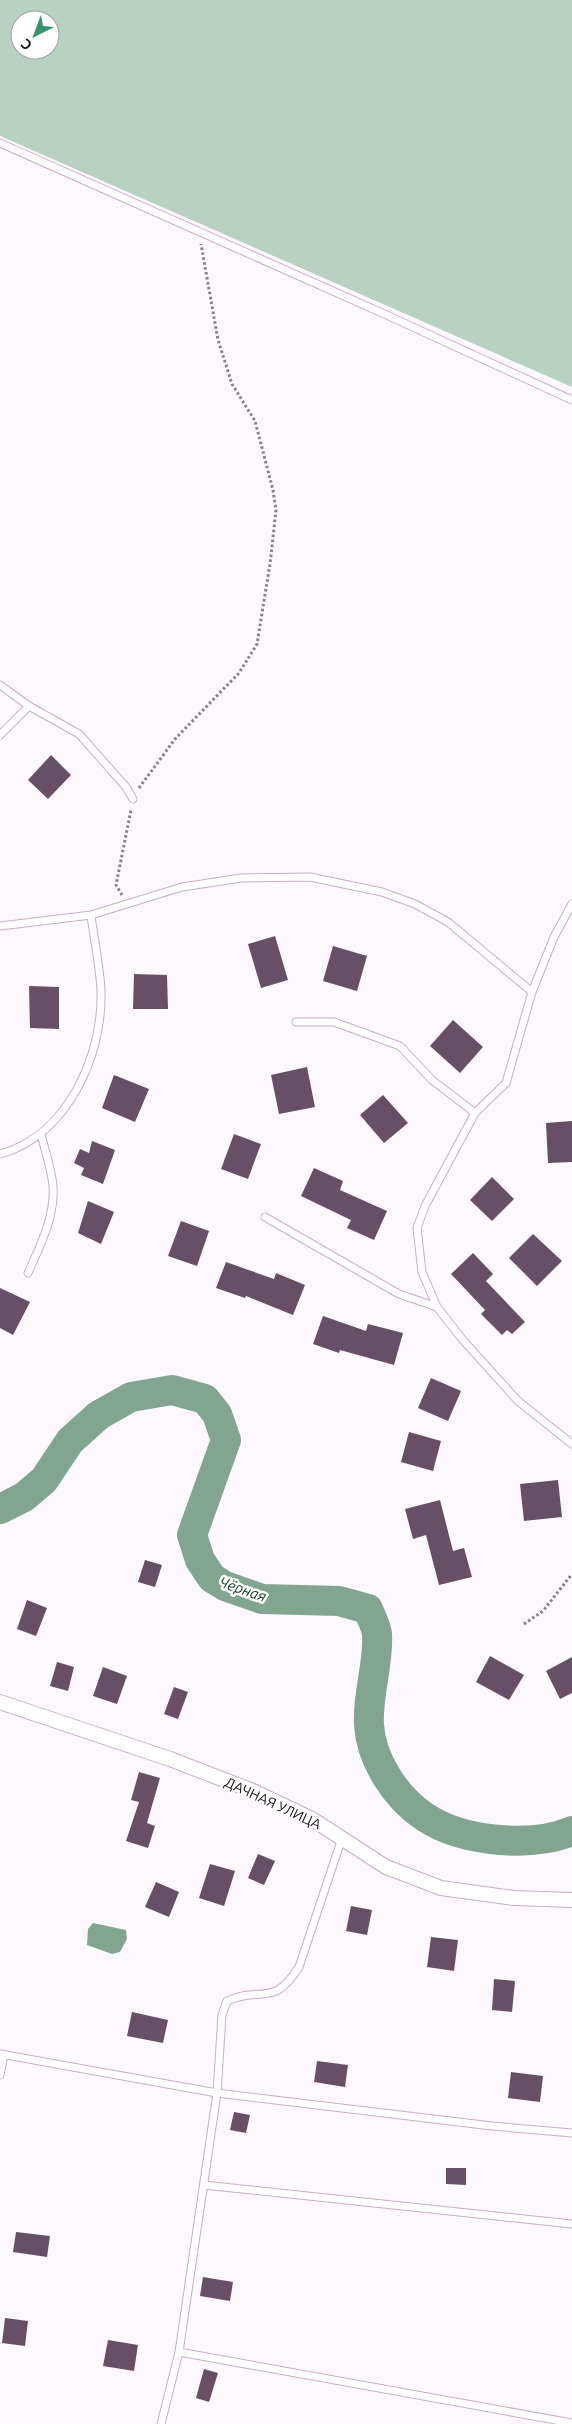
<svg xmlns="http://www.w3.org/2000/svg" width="572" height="2424" viewBox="0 0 572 2424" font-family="Ubuntu,sans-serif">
<rect width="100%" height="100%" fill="#fdf8fd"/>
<path fill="#b9d1c3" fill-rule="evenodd" d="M 0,0 L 572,0 L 572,387 L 0,136 ZM 20,20 L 50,20 L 50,50 L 20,50 Z"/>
<path fill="#82a592" d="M 93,1923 L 126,1930 L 127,1939 L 120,1952 L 112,1954 L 87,1945 L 88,1929 Z"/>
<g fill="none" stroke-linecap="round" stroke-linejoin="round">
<path stroke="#82a592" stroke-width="30" d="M 0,1509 L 24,1497 L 44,1480 L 70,1441 L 99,1415 L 131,1397 L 172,1390 L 205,1399 L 217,1414 L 226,1440 L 192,1535 L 200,1560 L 212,1578 L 225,1586 L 262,1599 L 339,1601 L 368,1609 C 371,1617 376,1626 377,1634 C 379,1664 367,1695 369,1725 C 371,1760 396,1798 425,1817 C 462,1842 532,1848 572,1831"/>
</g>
<g fill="#674f66">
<path d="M 51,755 L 71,775 L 48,799 L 28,780 Z"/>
<path d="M 275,936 L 288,980 L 261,988 L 248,944 Z"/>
<path d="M 333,946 L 367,956 L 357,991 L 323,981 Z"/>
<path d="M 134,974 L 167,975 L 168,1009 L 133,1009 Z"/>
<path d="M 29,986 L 59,987 L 59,1029 L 30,1028 Z"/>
<path d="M 453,1020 L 483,1047 L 460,1073 L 430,1046 Z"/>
<path d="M 307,1067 L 315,1107 L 279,1114 L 271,1075 Z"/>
<path d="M 114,1075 L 149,1089 L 135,1122 L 102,1108 Z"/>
<path d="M 383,1095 L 408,1123 L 384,1143 L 360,1115 Z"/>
<path d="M 572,1121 L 572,1162 L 548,1163 L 546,1123 Z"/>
<path d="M 234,1134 L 261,1144 L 248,1179 L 221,1169 Z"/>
<path d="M 92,1141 L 115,1150 L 103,1184 L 81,1175 L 84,1168 L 74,1163 L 80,1149 L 89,1153 Z"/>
<path d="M 314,1168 L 343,1181 L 340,1190 L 387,1211 L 374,1240 L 347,1228 L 351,1220 L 301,1196 Z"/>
<path d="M 492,1177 L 514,1199 L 492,1221 L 470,1200 Z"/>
<path d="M 88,1201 L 114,1212 L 101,1244 L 78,1233 Z"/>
<path d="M 181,1221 L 209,1231 L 197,1266 L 168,1256 Z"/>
<path d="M 533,1234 L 562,1261 L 537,1286 L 509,1258 Z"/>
<path d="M 473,1253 L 493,1274 L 486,1281 L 525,1322 L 512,1334 L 507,1330 L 502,1335 L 481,1314 L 485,1310 L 451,1274 Z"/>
<path d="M 226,1262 L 274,1279 L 276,1273 L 305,1285 L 293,1315 L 246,1296 L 245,1298 L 216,1288 Z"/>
<path d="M 0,1288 L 30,1302 L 13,1335 L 0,1328 Z"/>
<path d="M 323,1316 L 366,1331 L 368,1324 L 403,1333 L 394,1365 L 340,1350 L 339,1353 L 313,1344 Z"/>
<path d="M 431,1378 L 461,1391 L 448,1421 L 418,1408 Z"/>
<path d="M 409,1432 L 441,1441 L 433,1471 L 401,1462 Z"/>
<path d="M 558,1480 L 562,1517 L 524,1521 L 520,1484 Z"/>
<path d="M 440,1500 L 453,1551 L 464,1548 L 472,1577 L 439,1585 L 426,1535 L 413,1539 L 405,1509 Z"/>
<path d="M 145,1560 L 162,1565 L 155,1587 L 138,1582 Z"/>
<path d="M 27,1600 L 47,1608 L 36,1636 L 17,1629 Z"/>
<path d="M 490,1656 L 524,1675 L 509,1700 L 476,1682 Z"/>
<path d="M 572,1657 L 572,1693 L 560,1699 L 546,1671 Z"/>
<path d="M 57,1662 L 74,1667 L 68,1691 L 50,1686 Z"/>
<path d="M 103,1667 L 127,1676 L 117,1704 L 93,1696 Z"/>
<path d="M 174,1687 L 188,1692 L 178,1719 L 164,1714 Z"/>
<path d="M 139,1772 L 160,1778 L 147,1823 L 155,1826 L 148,1848 L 126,1841 L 139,1802 L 131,1800 Z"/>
<path d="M 258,1854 L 275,1861 L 264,1885 L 248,1878 Z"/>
<path d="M 210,1864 L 235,1871 L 224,1906 L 199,1898 Z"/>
<path d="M 156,1882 L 179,1892 L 169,1917 L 145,1907 Z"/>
<path d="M 351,1906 L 372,1910 L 367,1935 L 346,1931 Z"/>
<path d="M 431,1937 L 458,1940 L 454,1971 L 427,1967 Z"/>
<path d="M 494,1979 L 515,1981 L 512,2012 L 492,2010 Z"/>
<path d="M 132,2012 L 168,2020 L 163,2043 L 127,2036 Z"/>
<path d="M 317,2061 L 348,2065 L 345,2087 L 314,2082 Z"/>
<path d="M 511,2072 L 543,2076 L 540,2102 L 508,2098 Z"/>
<path d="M 234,2112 L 250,2115 L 246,2133 L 230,2130 Z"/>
<path d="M 446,2168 L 466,2168 L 466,2185 L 446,2184 Z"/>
<path d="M 16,2232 L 50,2236 L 47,2257 L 13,2252 Z"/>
<path d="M 203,2277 L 233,2282 L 230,2301 L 200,2296 Z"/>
<path d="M 5,2318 L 28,2321 L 25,2346 L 2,2343 Z"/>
<path d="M 108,2340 L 138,2345 L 134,2371 L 103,2366 Z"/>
<path d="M 204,2369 L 218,2373 L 209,2402 L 196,2398 Z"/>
</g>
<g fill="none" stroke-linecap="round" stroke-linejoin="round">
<g stroke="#c8aec7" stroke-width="9">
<g id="lane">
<path d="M 0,143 L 380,312 L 572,400"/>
<path d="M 0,685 L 29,706 L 79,734 L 126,787 L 133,799"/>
<path d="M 0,735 L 29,706"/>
<path d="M 572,904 L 554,937 L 532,992 L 506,1083 L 475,1113 L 425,1206 L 417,1228 L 422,1272 L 437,1307 L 462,1339 L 518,1401 L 572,1444"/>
<path d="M 0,926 L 91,915 L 182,887 L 241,878 L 310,877 L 382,892 L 415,904 L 448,922 L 532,992"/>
<path d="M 296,1022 L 334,1022 L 400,1046 L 432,1080 L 475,1113"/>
<path d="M 0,1154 C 67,1136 103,1056 101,991 C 100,966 94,940 91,915"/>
<path d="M 265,1217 L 399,1294 L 437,1307"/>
<path d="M 28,1273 C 40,1246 55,1217 53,1187 C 52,1170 45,1151 41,1134"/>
<path d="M 0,2054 L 217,2093 L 492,2126 L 572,2133"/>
<path d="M 0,2075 L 4,2054"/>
<path d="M 204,2185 L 572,2224"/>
<path d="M 179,2352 L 572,2423"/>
<path d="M 161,2424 L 179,2352 L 217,2093 L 222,2015 L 227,2001 C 263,1985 272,2009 299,1967 L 342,1838"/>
</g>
</g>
<g stroke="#c8aec7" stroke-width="16">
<path id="street" d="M 0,1702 L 170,1759 L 253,1791 L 312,1819 L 386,1867 L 441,1888 L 514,1898 L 572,1900"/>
</g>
<g stroke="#878087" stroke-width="3" stroke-dasharray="2.5 2.5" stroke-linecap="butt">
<path d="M 139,788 L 175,739 L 239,673 L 257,644 L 270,564 L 276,510 L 273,490 L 255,421 L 232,384 L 218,340 L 201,244"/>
<path d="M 122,895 L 116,885 L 131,810"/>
<path d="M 524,1624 L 543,1611 L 572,1574"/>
</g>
<use href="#lane" stroke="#fff" stroke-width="7"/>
<use href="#street" stroke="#fff" stroke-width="14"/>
</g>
<g text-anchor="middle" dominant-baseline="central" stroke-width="5" stroke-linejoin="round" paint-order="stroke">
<g font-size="14" fill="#1b121b" stroke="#fff">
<text transform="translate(273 1803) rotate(25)">ДАЧНАЯ УЛИЦА</text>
</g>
<g font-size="15" font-style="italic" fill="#113f2b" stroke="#fff">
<text transform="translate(243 1589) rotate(19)">Чёрная</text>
</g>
</g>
<g transform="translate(35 35) rotate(222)"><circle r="24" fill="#ffffff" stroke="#a4a0a4"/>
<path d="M0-4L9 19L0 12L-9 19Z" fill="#38936a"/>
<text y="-8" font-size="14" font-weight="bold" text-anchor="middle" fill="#1b121b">С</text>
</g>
</svg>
